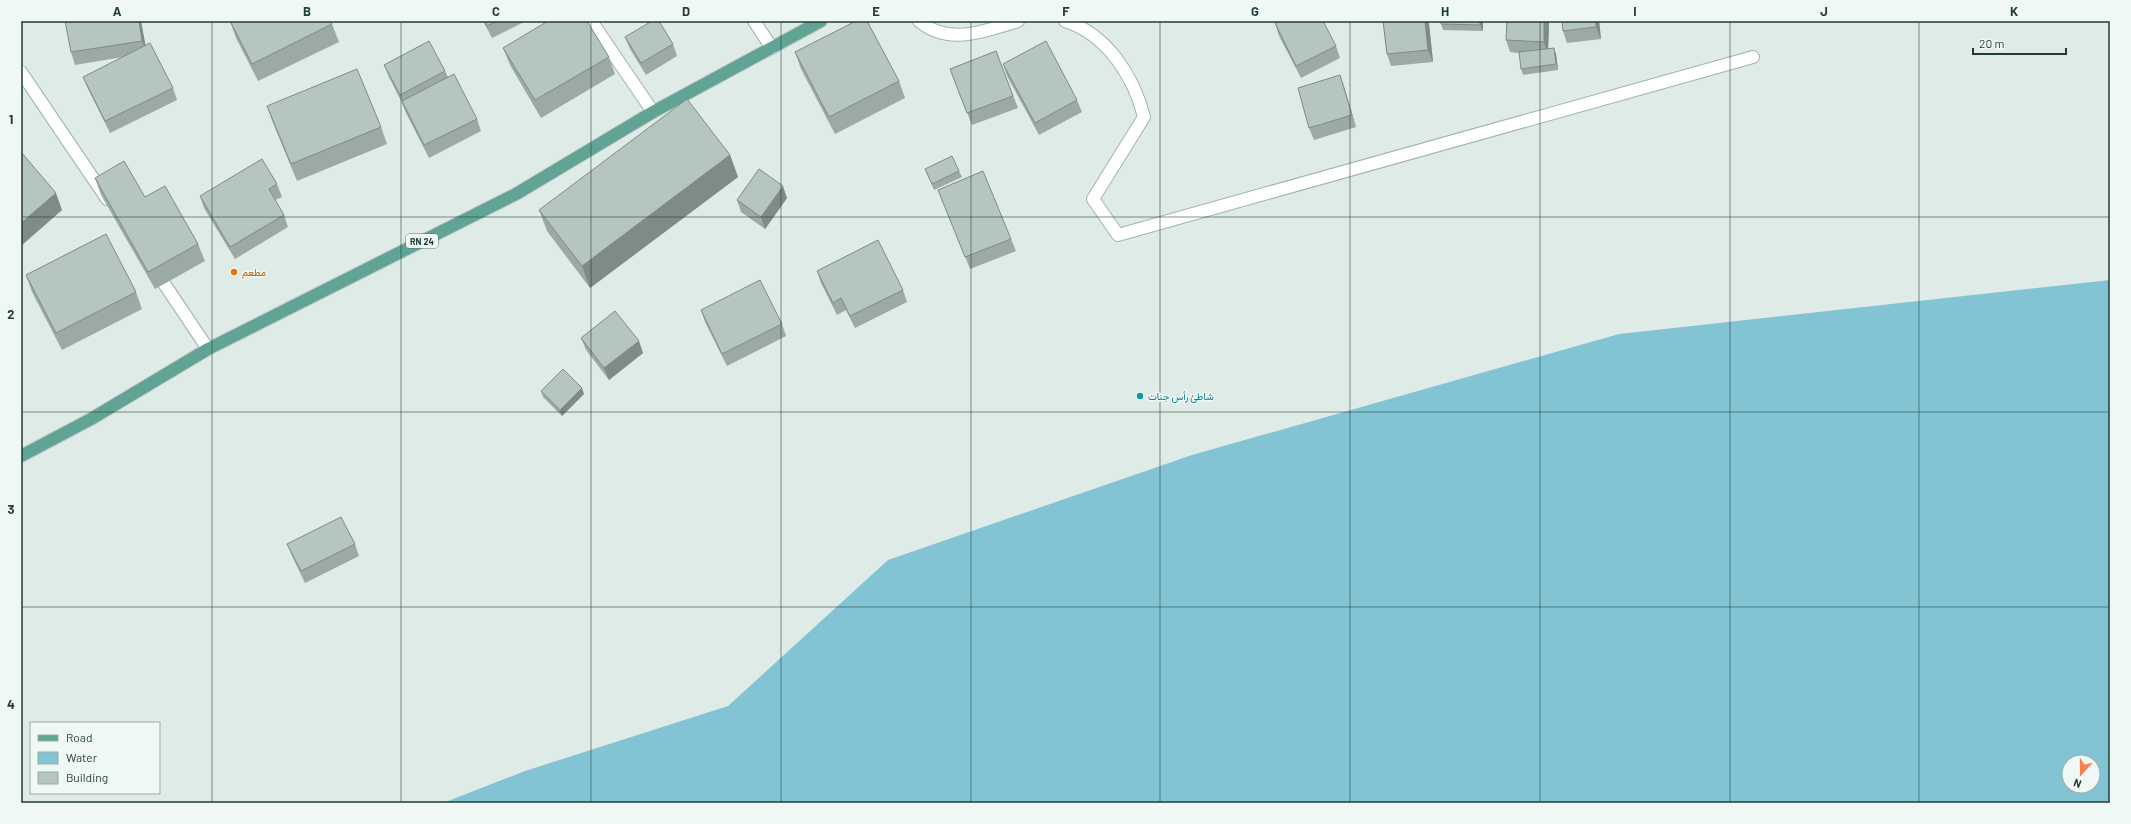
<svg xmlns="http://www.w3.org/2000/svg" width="2131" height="824" viewBox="0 0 2131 824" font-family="Barlow,Vazirmatn,sans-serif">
<rect width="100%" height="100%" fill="#dfebe6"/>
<path fill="#83c4d4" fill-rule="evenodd" d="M 2110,280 L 2110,803 L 443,803 L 525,771 L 728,706 L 888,560 L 1192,455 L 1619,334 ZM 2069,762 L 2093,762 L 2093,786 L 2069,786 Z"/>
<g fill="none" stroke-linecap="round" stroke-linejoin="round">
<g stroke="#a2b3ad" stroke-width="14">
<g id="minor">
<path d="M 591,21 L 653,112"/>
<path d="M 754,21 L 772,48"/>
<path d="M 919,21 C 948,46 986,31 1018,21"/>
<path d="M 1065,21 C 1107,34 1134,77 1144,117 L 1093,199 L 1118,235 L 1753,57"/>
<path d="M 21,72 L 107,199"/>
<path d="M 155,270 L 208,349"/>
</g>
</g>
<g stroke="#c0c8c6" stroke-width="14">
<path id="major" d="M 21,456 L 91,419 L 208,349 L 516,194 L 653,112 L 821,21"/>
</g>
<use href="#minor" stroke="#fff" stroke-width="12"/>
<use href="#major" stroke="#61a394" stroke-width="12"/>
</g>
<g fill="#9baaa4">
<path d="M 141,21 L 145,46 L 173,88 L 177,100 L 110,133 L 88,89 L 83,77 L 123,57 L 75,65 L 71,52 Z"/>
<path d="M 230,21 L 332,24 L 339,42 L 258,81 L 236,38 Z"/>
<path d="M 483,21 L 526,21 L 492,38 Z"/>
<path d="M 1383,21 L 1428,21 L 1429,24 L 1433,62 L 1391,66 L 1387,54 Z"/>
<path d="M 1483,21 L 1483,31 L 1443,30 L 1441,24 Z"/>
<path d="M 1507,21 L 1549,21 L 1548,48 L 1556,54 L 1558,70 L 1523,75 L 1521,69 L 1519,53 L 1510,52 L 1506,40 Z"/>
<path d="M 1562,21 L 1599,21 L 1601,39 L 1567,43 L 1563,31 Z"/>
<path d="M 1275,23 L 1336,46 L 1340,58 L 1301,78 L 1279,36 Z"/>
<path d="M 625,37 L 673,44 L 677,56 L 646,75 L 630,49 Z"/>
<path d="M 503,48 L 609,57 L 615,74 L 541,118 L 510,65 Z"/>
<path d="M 996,51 L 1018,108 L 972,125 L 950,69 Z"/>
<path d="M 795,52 L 899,81 L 905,98 L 835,134 L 801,69 Z"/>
<path d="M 1003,64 L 1077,100 L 1082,112 L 1039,135 L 1007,76 Z"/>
<path d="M 384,65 L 445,71 L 448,77 L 477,119 L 481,131 L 429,158 L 406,113 L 402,103 L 389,77 Z"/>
<path d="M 1340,75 L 1344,87 L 1356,127 L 1314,140 L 1309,128 Z"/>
<path d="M 267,106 L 381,127 L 387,144 L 297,181 L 273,123 Z"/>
<path d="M 730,155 L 738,177 L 590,288 L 547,231 L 539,210 Z"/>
<path d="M 925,169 L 959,171 L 962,177 L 934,190 Z"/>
<path d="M 95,178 L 145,197 L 198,244 L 205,261 L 155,289 L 101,195 Z"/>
<path d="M 277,184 L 282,197 L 275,200 L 284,215 L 288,227 L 235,259 L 204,208 L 200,196 Z"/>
<path d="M 938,190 L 1011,239 L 1016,251 L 970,269 Z"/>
<path d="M 787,198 L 765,229 L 741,212 L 737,200 Z"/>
<path d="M 817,271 L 903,290 L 907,302 L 855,328 L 846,310 L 837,315 L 821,283 Z"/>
<path d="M 26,275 L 136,292 L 142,309 L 62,350 L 32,292 Z"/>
<path d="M 701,310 L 782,324 L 786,336 L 727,366 L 705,322 Z"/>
<path d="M 581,338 L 643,353 L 609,380 L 586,350 Z"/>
<path d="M 541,391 L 584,394 L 562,416 L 543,397 Z"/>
<path d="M 287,544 L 355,544 L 359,556 L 305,583 L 292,556 Z"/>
</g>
<g fill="#7e8b86">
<path d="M 139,21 L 141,21 L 147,53 L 142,41 Z"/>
<path d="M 1425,21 L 1428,21 L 1429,24 L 1433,62 L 1428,50 Z"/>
<path d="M 1480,21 L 1483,21 L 1483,31 L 1480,25 Z"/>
<path d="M 1544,21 L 1549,21 L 1548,54 L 1544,42 Z"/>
<path d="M 1596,21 L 1599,21 L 1601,39 L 1596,27 Z"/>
<path d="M 1554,48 L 1556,54 L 1558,70 L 1556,64 Z"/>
<path d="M 1340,75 L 1344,87 L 1356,127 L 1352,115 Z"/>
<path d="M 730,155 L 738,177 L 590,288 L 582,266 Z"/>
<path d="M 783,186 L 787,198 L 765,229 L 761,217 Z"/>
<path d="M 56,193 L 62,210 L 21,246 L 21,223 Z"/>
<path d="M 639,341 L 643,353 L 609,380 L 604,368 Z"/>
<path d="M 582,388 L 584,394 L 562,416 L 560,410 Z"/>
</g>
<g fill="#b4c6bf" stroke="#7e8b86">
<path d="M 65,21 L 139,21 L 142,41 L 71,52 Z"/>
<path d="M 230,21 L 331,21 L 332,24 L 252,64 Z"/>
<path d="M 485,21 L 497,21 L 487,26 Z"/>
<path d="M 548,21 L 587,21 L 609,57 L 535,100 L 503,48 Z"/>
<path d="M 652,21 L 659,21 L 673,44 L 641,63 L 625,37 Z"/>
<path d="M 856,21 L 867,21 L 899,81 L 829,117 L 795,52 Z"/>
<path d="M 1280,21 L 1323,21 L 1336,46 L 1296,66 L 1275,23 Z"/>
<path d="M 1383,21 L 1425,21 L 1428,50 L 1387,54 Z"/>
<path d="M 1441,21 L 1480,21 L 1480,25 L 1441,24 Z"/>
<path d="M 1507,21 L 1544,21 L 1544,42 L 1506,40 Z"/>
<path d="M 1562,21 L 1596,21 L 1596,27 L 1563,31 Z"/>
<path d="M 429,41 L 445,71 L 400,95 L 384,65 Z"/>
<path d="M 1046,41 L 1077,100 L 1035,123 L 1003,64 Z"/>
<path d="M 150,43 L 173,88 L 105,121 L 83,77 Z"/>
<path d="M 1554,48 L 1556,64 L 1521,69 L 1519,52 Z"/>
<path d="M 996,51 L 1013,96 L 967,113 L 950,69 Z"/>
<path d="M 357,69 L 381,127 L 291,164 L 267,106 Z"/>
<path d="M 454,74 L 477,119 L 424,145 L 402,101 Z"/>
<path d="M 1340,75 L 1352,115 L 1309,128 L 1298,88 Z"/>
<path d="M 687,99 L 730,155 L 582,266 L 539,210 Z"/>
<path d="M 21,152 L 56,193 L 21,223 Z"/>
<path d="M 952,156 L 959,171 L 932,184 L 925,169 Z"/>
<path d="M 262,159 L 277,184 L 269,189 L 284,215 L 230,247 L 200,196 Z"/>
<path d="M 124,161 L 145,197 L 165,186 L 198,244 L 148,272 L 95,178 Z"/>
<path d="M 759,169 L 783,186 L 761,217 L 737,200 Z"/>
<path d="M 983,171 L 1011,239 L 965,257 L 938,190 Z"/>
<path d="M 106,234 L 136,292 L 56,333 L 26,275 Z"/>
<path d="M 878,240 L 903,290 L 850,316 L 841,298 L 833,303 L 817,271 Z"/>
<path d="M 760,280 L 782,324 L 722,354 L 701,310 Z"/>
<path d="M 615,311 L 639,341 L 604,368 L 581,338 Z"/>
<path d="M 563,369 L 582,388 L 560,410 L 541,391 Z"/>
<path d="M 341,517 L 355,544 L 301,571 L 287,544 Z"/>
</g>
<path fill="none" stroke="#1f3c35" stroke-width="1" stroke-opacity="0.55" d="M 212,21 L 212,803M 401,21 L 401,803M 591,21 L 591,803M 781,21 L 781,803M 971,21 L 971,803M 1160,21 L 1160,803M 1350,21 L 1350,803M 1540,21 L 1540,803M 1730,21 L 1730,803M 1919,21 L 1919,803M 21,217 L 2110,217M 21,412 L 2110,412M 21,607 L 2110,607"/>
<circle fill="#e8710a" stroke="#eff8f4" stroke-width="1.5" cx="234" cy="272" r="4"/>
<circle fill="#0f9aa8" stroke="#eff8f4" stroke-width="1.5" cx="1140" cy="396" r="4"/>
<g text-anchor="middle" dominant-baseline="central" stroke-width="3" stroke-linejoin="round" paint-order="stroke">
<rect fill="#eff8f4" stroke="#5d746e" stroke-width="1" x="406" y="234" width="32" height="14" rx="3"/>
<g font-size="9" font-weight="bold" fill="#1f3c35">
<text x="422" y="241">RN 24</text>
</g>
<g font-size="10" fill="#c56008" stroke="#eff8f4" text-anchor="start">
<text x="242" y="272">مطعم</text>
</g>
<g font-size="10" fill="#0d838f" stroke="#eff8f4" text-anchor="start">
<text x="1148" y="396">شاطئ رأس جنات</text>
</g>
</g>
<rect width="2131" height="824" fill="none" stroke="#eff8f4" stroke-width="44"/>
<rect x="30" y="722" width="130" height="72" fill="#eff8f4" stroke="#9cada8"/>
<rect x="38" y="735" width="20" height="6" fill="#61a394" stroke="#9cada8"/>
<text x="66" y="742" font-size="12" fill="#1f3c35">Road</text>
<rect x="38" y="752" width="20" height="12" fill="#83c4d4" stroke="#9cada8"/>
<text x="66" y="762" font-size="12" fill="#1f3c35">Water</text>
<rect x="38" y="772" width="20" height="12" fill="#b4c6bf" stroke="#9cada8"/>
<text x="66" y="782" font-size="12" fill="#1f3c35">Building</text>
<g transform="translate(2081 774) rotate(201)"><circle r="19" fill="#eff8f4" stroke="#9cada8"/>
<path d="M0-3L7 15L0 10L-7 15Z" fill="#f97f4f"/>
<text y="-6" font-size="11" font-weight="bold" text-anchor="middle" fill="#1f3c35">N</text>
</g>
<path d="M1973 48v6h93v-6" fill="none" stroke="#1f3c35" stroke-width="2"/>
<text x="1979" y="48" font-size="12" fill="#1f3c35" stroke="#eff8f4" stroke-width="3" paint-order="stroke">20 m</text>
<rect x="22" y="22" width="2087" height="780" fill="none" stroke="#1f3c35" stroke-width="1.5"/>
<g font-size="13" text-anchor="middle" font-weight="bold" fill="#1f3c35">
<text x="117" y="16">A</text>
<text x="307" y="16">B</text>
<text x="496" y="16">C</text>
<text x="686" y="16">D</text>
<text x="876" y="16">E</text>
<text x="1066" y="16">F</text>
<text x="1255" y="16">G</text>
<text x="1445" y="16">H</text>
<text x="1635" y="16">I</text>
<text x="1824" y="16">J</text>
<text x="2014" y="16">K</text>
<text x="11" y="124">1</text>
<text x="11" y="319">2</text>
<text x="11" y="514">3</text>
<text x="11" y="709">4</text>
</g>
</svg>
